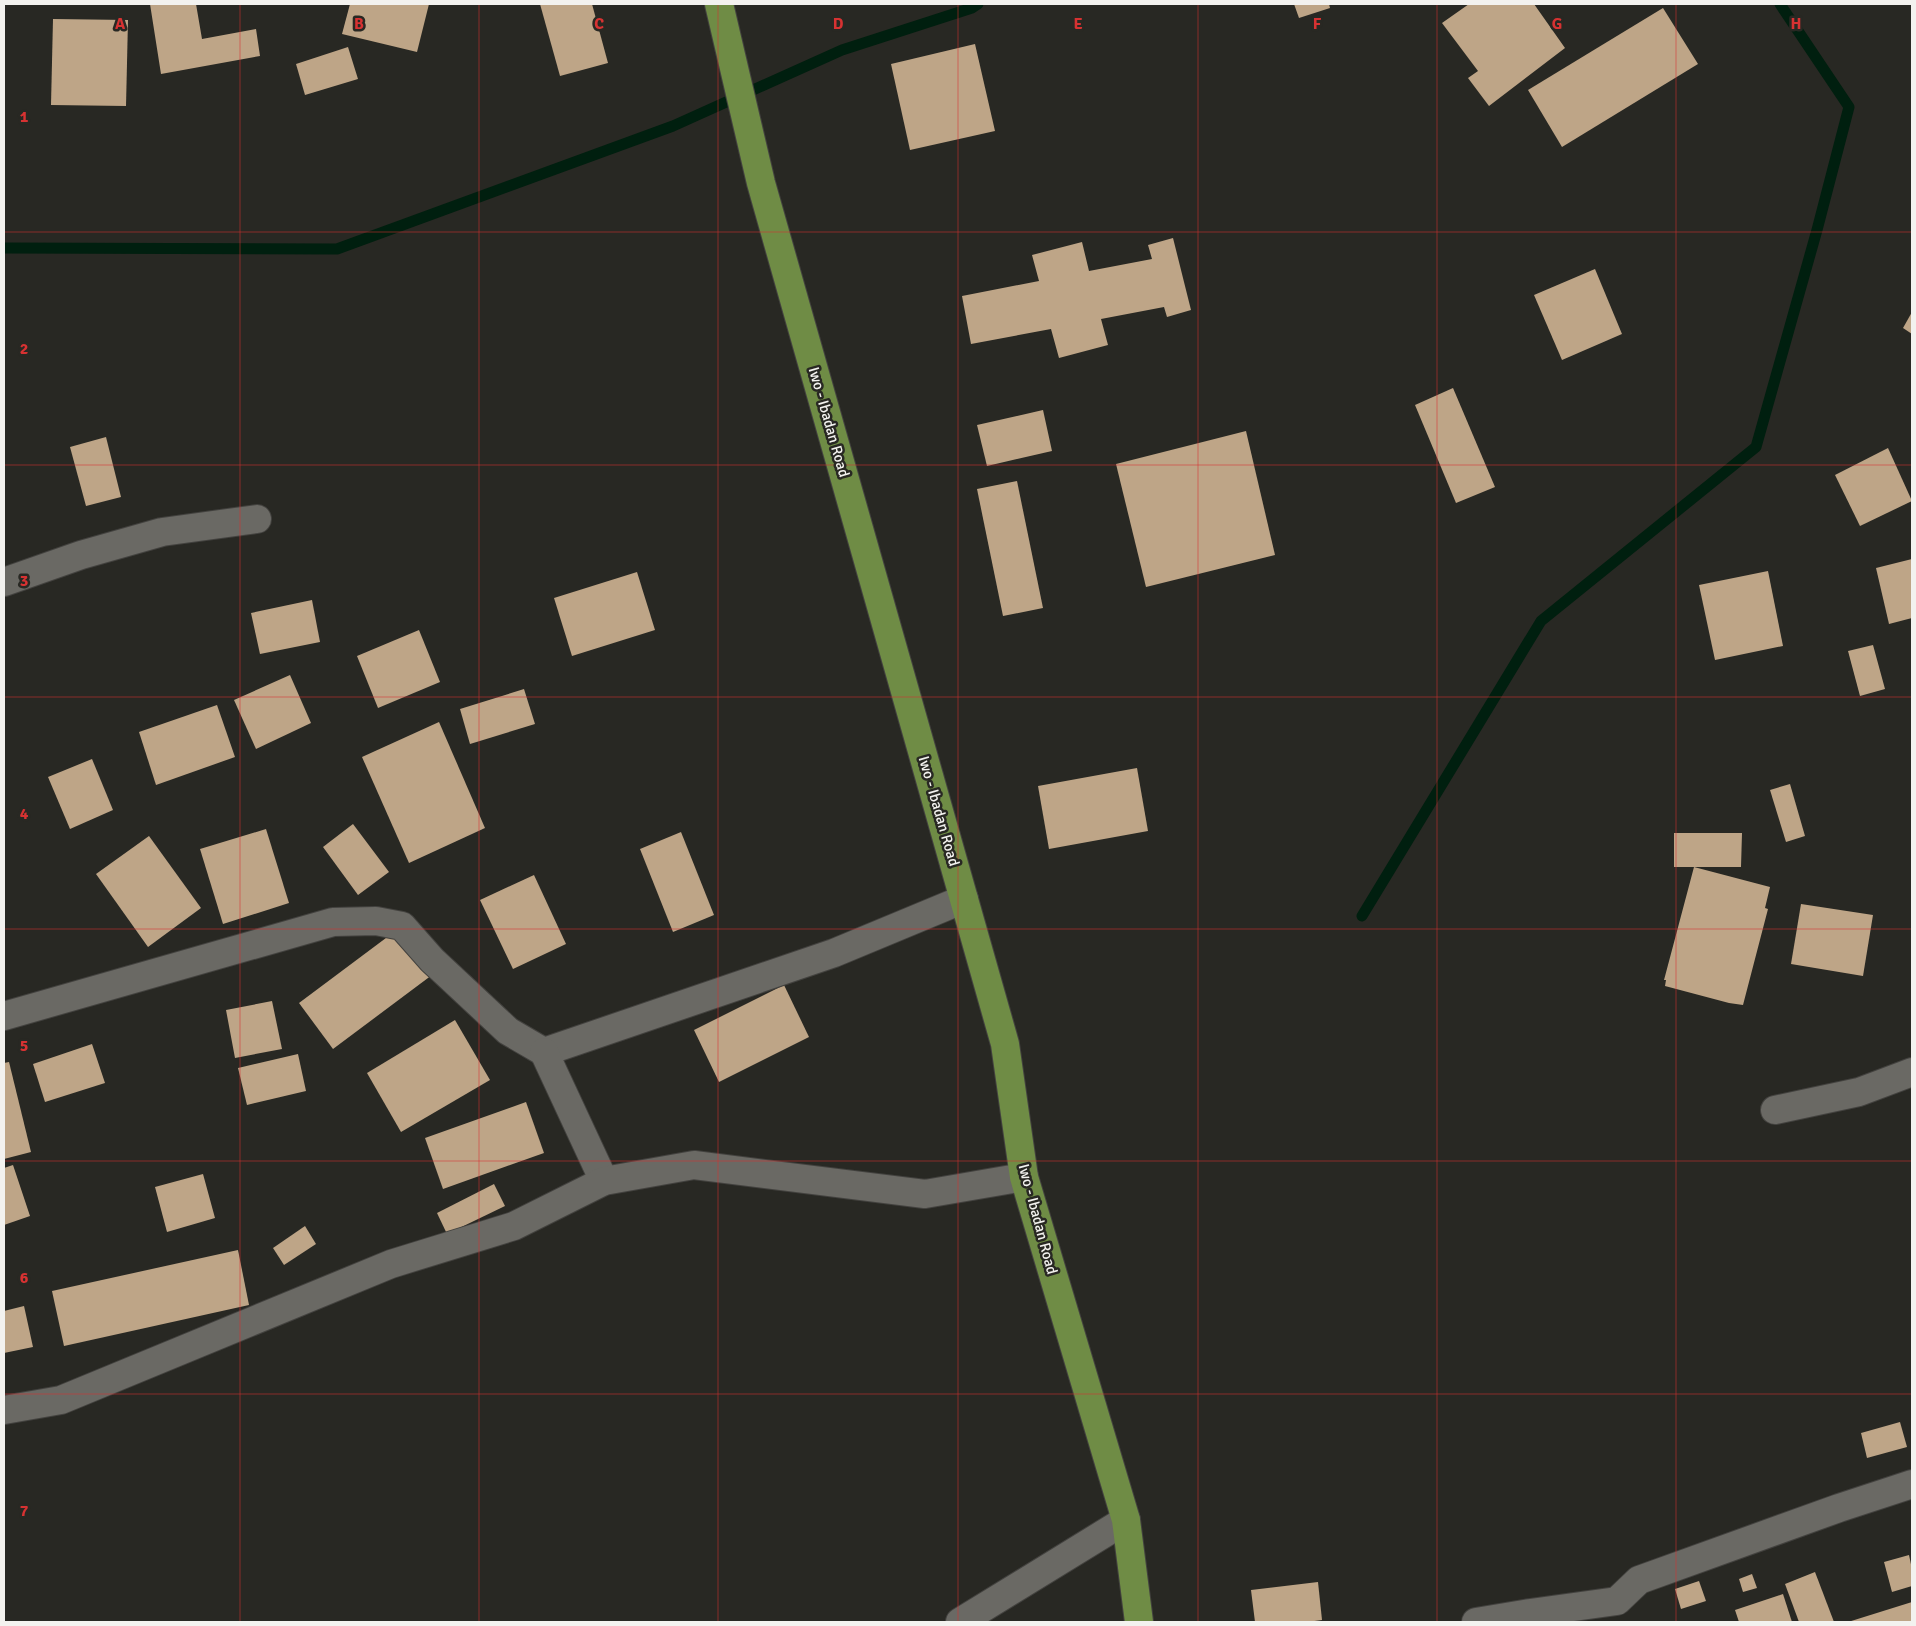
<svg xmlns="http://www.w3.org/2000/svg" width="1916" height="1626" viewBox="0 0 1916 1626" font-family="Signika,sans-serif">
<rect width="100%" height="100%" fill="#282823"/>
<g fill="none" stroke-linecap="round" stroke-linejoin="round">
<g stroke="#001f0f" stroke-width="11">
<path d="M 4,248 L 337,249 L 673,126 L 842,50 L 972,8 L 978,4"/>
<path d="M 1362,916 L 1541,621 L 1756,447 L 1817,230 L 1849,107 L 1780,4"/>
</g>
</g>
<g fill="#bea587">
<path d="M 150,4 L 196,4 L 202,39 L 256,29 L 260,56 L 161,74 Z"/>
<path d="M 350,4 L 429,4 L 417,52 L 342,34 Z"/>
<path d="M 540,4 L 592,4 L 608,63 L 560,76 Z"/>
<path d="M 1294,4 L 1329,4 L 1330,8 L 1299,18 Z"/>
<path d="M 1469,4 L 1534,4 L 1565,48 L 1489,106 L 1468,78 L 1478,71 L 1442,23 Z"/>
<path d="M 1663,8 L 1698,64 L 1562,147 L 1528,90 Z"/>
<path d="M 53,19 L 128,20 L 126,106 L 51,105 Z"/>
<path d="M 975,44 L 995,131 L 910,150 L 891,64 Z"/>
<path d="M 348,47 L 358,79 L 305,95 L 296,64 Z"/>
<path d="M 1173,238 L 1191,310 L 1167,317 L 1164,307 L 1101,319 L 1108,345 L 1059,358 L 1051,329 L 971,344 L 962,296 L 1039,281 L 1032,255 L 1082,242 L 1089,271 L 1152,259 L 1148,245 Z"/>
<path d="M 1595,269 L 1622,334 L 1562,360 L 1534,295 Z"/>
<path d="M 1912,312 L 1912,334 L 1903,328 Z"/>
<path d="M 1453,388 L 1495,487 L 1456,503 L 1415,405 Z"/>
<path d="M 1043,410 L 1052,451 L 987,466 L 977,425 Z"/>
<path d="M 1246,431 L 1275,555 L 1146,587 L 1116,464 Z"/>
<path d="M 106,437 L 121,497 L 86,506 L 70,447 Z"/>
<path d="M 1888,448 L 1912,501 L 1860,526 L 1835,475 Z"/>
<path d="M 1017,481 L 1043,608 L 1003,616 L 977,489 Z"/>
<path d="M 1912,559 L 1912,618 L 1889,624 L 1876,568 Z"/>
<path d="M 1768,571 L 1783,646 L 1715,660 L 1699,585 Z"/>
<path d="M 637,572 L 655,630 L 572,656 L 554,598 Z"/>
<path d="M 312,600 L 320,642 L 260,654 L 251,613 Z"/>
<path d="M 419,630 L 440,682 L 378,708 L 357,656 Z"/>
<path d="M 1873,645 L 1885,689 L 1860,696 L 1848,651 Z"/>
<path d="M 290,675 L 311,723 L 256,749 L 234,700 Z"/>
<path d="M 524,689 L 535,724 L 470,744 L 460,709 Z"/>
<path d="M 217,705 L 235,757 L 156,785 L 139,732 Z"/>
<path d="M 439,722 L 485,828 L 409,863 L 362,757 Z"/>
<path d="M 92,759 L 113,810 L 70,829 L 48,777 Z"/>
<path d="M 1137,768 L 1148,831 L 1049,849 L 1038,786 Z"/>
<path d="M 1790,784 L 1805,836 L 1786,842 L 1770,790 Z"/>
<path d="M 353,824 L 389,872 L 358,895 L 323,847 Z"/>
<path d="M 266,829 L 289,903 L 223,924 L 200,849 Z"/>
<path d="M 681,832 L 714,915 L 673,932 L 640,849 Z"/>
<path d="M 1674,833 L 1742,833 L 1741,867 L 1674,867 Z"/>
<path d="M 149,836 L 201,908 L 148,947 L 96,874 Z"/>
<path d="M 1694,867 L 1770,887 L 1765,908 L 1768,909 L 1743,1005 L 1729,1003 L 1665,986 L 1666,980 L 1664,980 Z"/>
<path d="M 534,875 L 566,944 L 513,969 L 480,900 Z"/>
<path d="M 1801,904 L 1873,915 L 1863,976 L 1791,964 Z"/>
<path d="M 398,929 L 432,975 L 333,1049 L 299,1003 Z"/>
<path d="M 784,985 L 809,1037 L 719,1082 L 694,1030 Z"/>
<path d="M 272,1001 L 282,1049 L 235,1058 L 226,1010 Z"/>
<path d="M 455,1020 L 490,1080 L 401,1132 L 367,1073 Z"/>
<path d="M 92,1044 L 105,1083 L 45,1102 L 33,1064 Z"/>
<path d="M 298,1054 L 306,1091 L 247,1105 L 238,1068 Z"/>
<path d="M 9,1062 L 31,1152 L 4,1159 L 4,1063 Z"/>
<path d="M 526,1102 L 544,1153 L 443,1189 L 425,1138 Z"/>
<path d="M 13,1165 L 30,1216 L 4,1225 L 4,1168 Z"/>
<path d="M 203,1174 L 215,1218 L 167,1232 L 155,1187 Z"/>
<path d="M 494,1184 L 505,1206 L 447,1234 L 437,1213 Z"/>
<path d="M 305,1226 L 316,1244 L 284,1265 L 273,1248 Z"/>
<path d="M 238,1250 L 249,1305 L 64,1346 L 52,1291 Z"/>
<path d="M 24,1306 L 33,1347 L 4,1353 L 4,1311 Z"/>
<path d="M 1900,1422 L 1907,1447 L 1867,1458 L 1861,1433 Z"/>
<path d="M 1909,1555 L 1912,1569 L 1912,1586 L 1892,1592 L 1884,1562 Z"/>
<path d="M 1815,1572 L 1834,1622 L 1799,1622 L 1785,1584 Z"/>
<path d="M 1752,1574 L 1757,1588 L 1743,1592 L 1739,1579 Z"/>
<path d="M 1699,1581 L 1706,1601 L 1681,1609 L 1675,1589 Z"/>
<path d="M 1318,1582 L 1322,1620 L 1307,1622 L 1255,1622 L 1251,1590 Z"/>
<path d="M 1783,1594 L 1792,1622 L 1739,1622 L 1735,1610 Z"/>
<path d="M 1912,1602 L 1912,1622 L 1848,1622 Z"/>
</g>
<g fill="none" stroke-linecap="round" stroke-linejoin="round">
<g stroke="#43423f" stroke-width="30">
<g id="street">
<path d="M 4,582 L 81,555 L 162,532 L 257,519"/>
<path d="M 4,1016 L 333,922 L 376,921 L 402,926 L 432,960 L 508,1031 L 544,1052 L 834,953 L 964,899"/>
<path d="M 544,1052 L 604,1181"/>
<path d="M 1775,1110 L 1859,1092 L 1912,1072"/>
<path d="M 4,1410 L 61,1400 L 391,1264 L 514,1226 L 604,1181 L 694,1165 L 925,1194 L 1024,1177"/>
<path d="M 960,1622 L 1126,1520"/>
<path d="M 1476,1622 L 1530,1613 L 1617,1601 L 1639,1580 L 1839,1508 L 1912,1484"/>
</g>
</g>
<g stroke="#43423f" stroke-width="30">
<path id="primary" d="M 719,4 L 761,183 L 1005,1044 L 1024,1177 L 1126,1520 L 1139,1622"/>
</g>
<use href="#street" stroke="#6a6964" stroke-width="28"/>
<use href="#primary" stroke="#6f8c45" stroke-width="28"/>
</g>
<path fill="none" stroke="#d73232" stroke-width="1" stroke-opacity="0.55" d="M 240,4 L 240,1622M 479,4 L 479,1622M 718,4 L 718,1622M 958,4 L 958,1622M 1198,4 L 1198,1622M 1437,4 L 1437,1622M 1676,4 L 1676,1622M 4,232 L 1912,232M 4,465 L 1912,465M 4,697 L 1912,697M 4,929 L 1912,929M 4,1161 L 1912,1161M 4,1394 L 1912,1394"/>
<g text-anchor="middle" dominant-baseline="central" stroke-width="5" stroke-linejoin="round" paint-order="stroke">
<g font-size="15" fill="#f3f2ef" stroke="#282823">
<text transform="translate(829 422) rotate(74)">Iwo - Ibadan Road</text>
<text transform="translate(939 811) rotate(74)">Iwo - Ibadan Road</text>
<text transform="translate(1038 1219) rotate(75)">Iwo - Ibadan Road</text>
</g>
</g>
<g font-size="16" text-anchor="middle" font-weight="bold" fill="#d73232" stroke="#282823" stroke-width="5" stroke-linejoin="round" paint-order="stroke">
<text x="120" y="29">A</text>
<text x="359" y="29">B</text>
<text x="599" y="29">C</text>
<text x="838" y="29">D</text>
<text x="1078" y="29">E</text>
<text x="1317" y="29">F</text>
<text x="1557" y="29">G</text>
<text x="1796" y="29">H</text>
<text x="24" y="122">1</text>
<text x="24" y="354">2</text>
<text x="24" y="586">3</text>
<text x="24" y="819">4</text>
<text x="24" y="1051">5</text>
<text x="24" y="1283">6</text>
<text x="24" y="1516">7</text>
</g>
<rect width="1916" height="1626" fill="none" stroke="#f3f2ef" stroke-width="10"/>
</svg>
